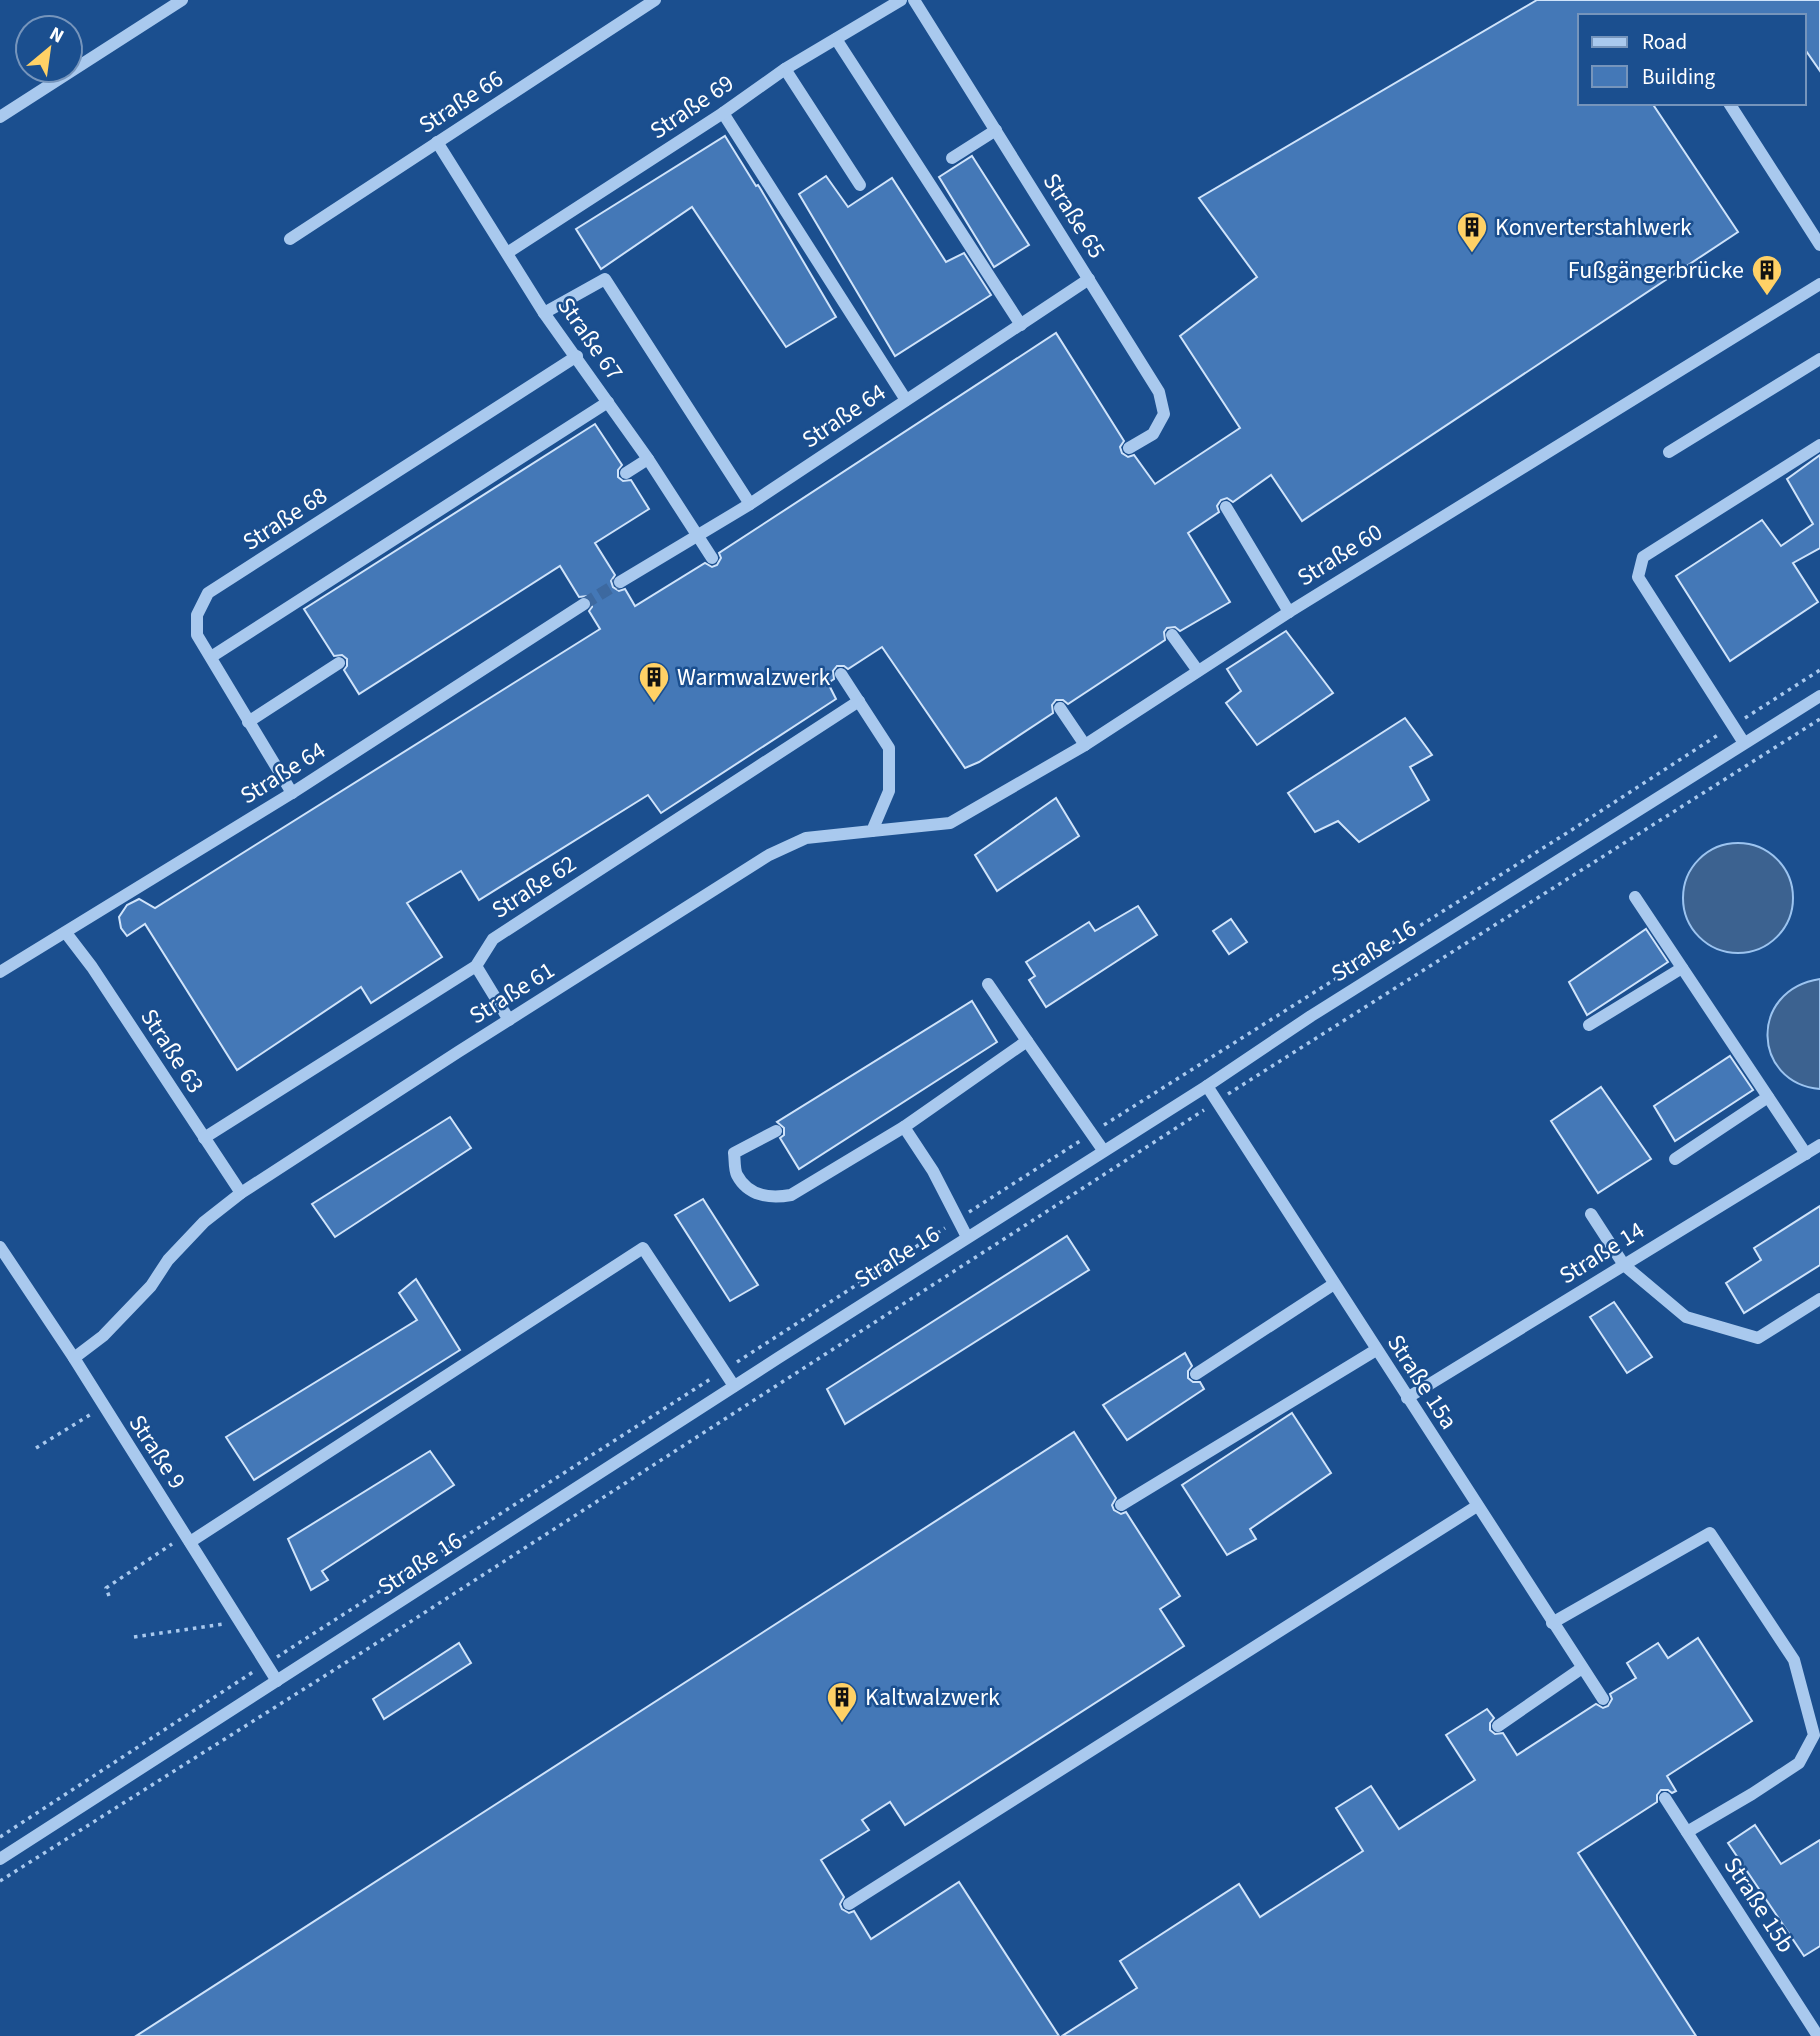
<svg xmlns="http://www.w3.org/2000/svg" width="1820" height="2036" viewBox="0 0 1820 2036" font-family="'Source Sans 3',sans-serif">
<rect width="100%" height="100%" fill="#1b4f8f"/>
<g fill="#3c6290" stroke="#9cc4f0" stroke-width="2">
<circle cx="1738" cy="898" r="55"/>
<path d="M 1820,979 L 1820,1089 C 1752,1083 1748,990 1820,979 Z"/>
</g>
<g fill="#4478b7" stroke="#cfe3fa" stroke-width="2">
<path d="M 1537,0 L 1820,0 L 1820,71 L 1804,48 L 1804,16 L 1580,16 L 1580,103 L 1652,103 L 1738,232 L 1302,521 L 1271,475 L 1233,502 L 1227,498 L 1221,500 L 1217,506 L 1219,512 L 1188,533 L 1230,602 L 1180,631 L 1175,627 L 1167,628 L 1164,632 L 1165,640 L 1068,704 L 1063,700 L 1056,700 L 1052,705 L 1053,713 L 979,762 L 965,768 L 882,647 L 848,669 L 844,666 L 837,666 L 833,671 L 834,679 L 828,683 L 836,699 L 661,813 L 648,795 L 479,900 L 461,871 L 407,903 L 442,957 L 371,1003 L 361,987 L 237,1070 L 145,924 L 127,936 L 121,928 L 119,917 L 127,905 L 139,899 L 155,908 L 600,629 L 589,611 L 592,607 L 592,600 L 587,596 L 579,597 L 560,566 L 359,694 L 344,670 L 347,666 L 347,659 L 342,655 L 334,656 L 304,609 L 595,424 L 622,465 L 618,470 L 618,477 L 623,481 L 631,480 L 649,509 L 595,543 L 615,575 L 611,581 L 613,587 L 619,591 L 625,589 L 635,606 L 705,563 L 712,567 L 717,565 L 721,558 L 719,553 L 1056,333 L 1124,441 L 1120,447 L 1122,453 L 1128,457 L 1134,455 L 1155,484 L 1240,428 L 1180,336 L 1257,277 L 1199,198 Z"/>
<path d="M 725,136 L 756,186 L 758,185 L 760,188 L 836,317 L 786,347 L 692,207 L 601,269 L 576,229 Z"/>
<path d="M 972,156 L 1029,245 L 994,267 L 939,177 Z"/>
<path d="M 826,176 L 848,207 L 892,178 L 946,262 L 964,253 L 991,295 L 895,356 L 799,194 Z"/>
<path d="M 1820,455 L 1820,548 L 1793,563 L 1818,602 L 1730,661 L 1676,576 L 1762,520 L 1781,546 L 1813,524 L 1787,479 Z"/>
<path d="M 1286,631 L 1333,693 L 1257,745 L 1226,703 L 1241,691 L 1227,669 Z"/>
<path d="M 1405,718 L 1432,755 L 1410,767 L 1429,800 L 1359,842 L 1338,821 L 1315,832 L 1288,793 Z"/>
<path d="M 1056,798 L 1079,836 L 997,891 L 975,855 Z"/>
<path d="M 1138,906 L 1157,935 L 1046,1007 L 1029,980 L 1035,976 L 1026,962 L 1089,922 L 1095,931 Z"/>
<path d="M 1231,919 L 1247,942 L 1229,954 L 1213,931 Z"/>
<path d="M 1646,929 L 1668,962 L 1587,1015 L 1569,982 Z"/>
<path d="M 972,1001 L 997,1042 L 799,1169 L 780,1138 L 784,1135 L 784,1128 L 777,1122 Z"/>
<path d="M 1730,1056 L 1753,1090 L 1675,1141 L 1654,1106 Z"/>
<path d="M 1601,1087 L 1651,1159 L 1598,1193 L 1551,1121 Z"/>
<path d="M 450,1117 L 471,1148 L 335,1237 L 312,1204 Z"/>
<path d="M 703,1199 L 758,1285 L 730,1301 L 675,1215 Z"/>
<path d="M 1820,1206 L 1820,1265 L 1744,1313 L 1726,1283 L 1761,1260 L 1754,1248 Z"/>
<path d="M 1067,1236 L 1089,1270 L 845,1424 L 827,1389 Z"/>
<path d="M 416,1279 L 460,1350 L 254,1480 L 226,1437 L 417,1320 L 399,1293 Z"/>
<path d="M 1614,1302 L 1652,1357 L 1627,1373 L 1590,1317 Z"/>
<path d="M 1185,1353 L 1192,1366 L 1188,1371 L 1188,1378 L 1193,1382 L 1200,1382 L 1204,1389 L 1127,1440 L 1103,1405 Z"/>
<path d="M 1292,1413 L 1331,1473 L 1250,1529 L 1256,1539 L 1227,1555 L 1182,1485 Z"/>
<path d="M 1074,1432 L 1116,1498 L 1112,1505 L 1114,1510 L 1121,1514 L 1126,1512 L 1180,1596 L 1160,1609 L 1184,1646 L 905,1825 L 890,1802 L 862,1820 L 869,1830 L 821,1860 L 844,1897 L 840,1904 L 842,1909 L 849,1913 L 854,1911 L 871,1939 L 959,1882 L 1059,2036 L 136,2036 Z"/>
<path d="M 430,1451 L 454,1485 L 322,1571 L 328,1580 L 311,1590 L 288,1539 Z"/>
<path d="M 1698,1638 L 1752,1721 L 1667,1776 L 1676,1791 L 1672,1793 L 1668,1790 L 1661,1790 L 1657,1795 L 1657,1802 L 1578,1853 L 1696,2036 L 1062,2036 L 1137,1988 L 1120,1961 L 1239,1884 L 1260,1917 L 1363,1851 L 1336,1808 L 1371,1786 L 1399,1829 L 1475,1780 L 1446,1735 L 1487,1709 L 1494,1718 L 1490,1723 L 1490,1730 L 1495,1734 L 1503,1733 L 1517,1755 L 1596,1704 L 1603,1708 L 1608,1706 L 1612,1699 L 1610,1694 L 1636,1678 L 1627,1663 L 1658,1643 L 1668,1658 Z"/>
<path d="M 459,1643 L 471,1663 L 384,1719 L 373,1699 Z"/>
<path d="M 1755,1825 L 1781,1864 L 1820,1840 L 1820,1946 L 1804,1956 L 1728,1843 Z"/>
</g>
<g fill="none" stroke-linecap="round" stroke-linejoin="round">
<path stroke="#3d69a0" stroke-width="12" stroke-dasharray="12 6" stroke-linecap="butt" d="M 584,604 L 620,582"/>
<g stroke="#a9c9ee" stroke-width="3.5" stroke-dasharray="3.5 5" stroke-linecap="butt">
<path d="M 1745,718 L 1820,670"/>
<path d="M 1228,1094 L 1820,719"/>
<path d="M 1104,1125 L 1570,831 L 1721,733"/>
<path d="M 969,1212 L 1080,1141"/>
<path d="M 737,1362 L 945,1228"/>
<path d="M 36,1448 L 93,1413"/>
<path d="M 109,1596 L 106,1588 L 172,1544"/>
<path d="M 134,1637 L 224,1624"/>
<path d="M 277,1657 L 712,1378"/>
<path d="M 0,1837 L 256,1670"/>
<path d="M 0,1881 L 410,1622 L 1204,1110"/>
</g>
<g stroke="#a9c9ee" stroke-width="12">
<path d="M 914,0 L 1159,392 L 1164,414 L 1153,434 L 1129,448"/>
<path d="M 836,39 L 1021,325"/>
<path d="M 785,69 L 860,185"/>
<path d="M 1729,103 L 1820,245"/>
<path d="M 723,113 L 906,400"/>
<path d="M 0,117 L 182,0"/>
<path d="M 437,142 L 544,313 L 648,459 L 712,558"/>
<path d="M 952,158 L 996,130"/>
<path d="M 290,239 L 655,0"/>
<path d="M 507,253 L 723,113 L 785,69 L 901,0"/>
<path d="M 544,313 L 605,279 L 750,504"/>
<path d="M 1669,452 L 1820,359"/>
<path d="M 626,473 L 648,459"/>
<path d="M 1226,507 L 1289,612"/>
<path d="M 620,582 L 750,504 L 1089,279"/>
<path d="M 1172,635 L 1198,671"/>
<path d="M 211,657 L 608,402"/>
<path d="M 1060,708 L 1085,745"/>
<path d="M 248,722 L 339,663"/>
<path d="M 1744,743 L 1638,577 L 1643,557 L 1820,445"/>
<path d="M 292,793 L 197,635 L 197,615 L 208,593 L 577,356"/>
<path d="M 872,831 L 950,823 L 1085,745 L 1289,612 L 1820,284"/>
<path d="M 1635,897 L 1806,1154"/>
<path d="M 66,933 L 92,967 L 241,1193"/>
<path d="M 476,966 L 509,1020"/>
<path d="M 0,972 L 292,793 L 584,604"/>
<path d="M 988,984 L 1027,1041"/>
<path d="M 1589,1025 L 1682,968"/>
<path d="M 1207,1086 L 1603,1699"/>
<path d="M 904,1127 L 1027,1041 L 1103,1150"/>
<path d="M 776,1131 L 734,1153 C 735,1159 734,1169 737,1175 C 748,1196 770,1199 791,1195 L 904,1127 L 933,1171 L 967,1237"/>
<path d="M 204,1138 L 476,966 L 493,939 L 859,701"/>
<path d="M 1675,1159 L 1768,1097"/>
<path d="M 1591,1214 L 1624,1265 L 1686,1317 L 1758,1338 L 1820,1299"/>
<path d="M 0,1247 L 74,1358 L 277,1681"/>
<path d="M 74,1358 L 103,1336 L 151,1286 L 168,1260 L 204,1222 L 241,1193 L 458,1052 L 769,855 L 806,838 L 872,831 L 889,791 L 889,748 L 841,674"/>
<path d="M 1196,1374 L 1334,1284"/>
<path d="M 1407,1398 L 1820,1145"/>
<path d="M 1121,1505 L 1376,1350"/>
<path d="M 190,1542 L 643,1248 L 734,1386"/>
<path d="M 1552,1623 L 1710,1533 L 1794,1660 L 1814,1735 L 1799,1763 L 1752,1794 L 1687,1832"/>
<path d="M 1498,1726 L 1582,1668"/>
<path d="M 1665,1798 L 1818,2036"/>
<path d="M 0,1859 L 778,1358 L 1207,1086 L 1311,1016 L 1820,696"/>
<path d="M 849,1904 L 1477,1506"/>
</g>
</g>
<defs>
<g id="building-pin" transform="scale(1.575)"><path d="M0 17L-7.5 6A9.5 9.5 0 1 1 7.5 6Z" fill="#ffd166" stroke="#1b4f8f"/><path d="M-4-6H4V6H1V3H-1V6H-4ZM-2.5-4.3h1.7v1.8h-1.7ZM.8-4.3h1.7v1.8H.8ZM-2.5-1h1.7V.8h-1.7ZM.8-1h1.7V.8H.8Z" fill="#111"/></g>
</defs>
<g fill-rule="evenodd">
<use href="#building-pin" x="1472" y="227"/>
<use href="#building-pin" x="1767" y="270"/>
<use href="#building-pin" x="654" y="677"/>
<use href="#building-pin" x="842" y="1697"/>
</g>
<g text-anchor="middle" dominant-baseline="central" stroke-width="5" stroke-linejoin="round" paint-order="stroke">
<g font-size="24" fill="#fff" stroke="#1b4f8f">
<text transform="translate(461 102) rotate(-33)">Straße 66</text>
<text transform="translate(692 107) rotate(-34)">Straße 69</text>
<text transform="translate(1074 216) rotate(58)">Straße 65</text>
<text transform="translate(590 339) rotate(55)">Straße 67</text>
<text transform="translate(844 416) rotate(-34)">Straße 64</text>
<text transform="translate(285 519) rotate(-33)">Straße 68</text>
<text transform="translate(1340 555) rotate(-32)">Straße 60</text>
<text transform="translate(283 773) rotate(-32)">Straße 64</text>
<text transform="translate(534 887) rotate(-33)">Straße 62</text>
<text transform="translate(1374 951) rotate(-32)">Straße 16</text>
<text transform="translate(512 993) rotate(-32)">Straße 61</text>
<text transform="translate(172 1051) rotate(57)">Straße 63</text>
<text transform="translate(1602 1253) rotate(-32)">Straße 14</text>
<text transform="translate(897 1257) rotate(-32)">Straße 16</text>
<text transform="translate(1422 1382) rotate(57)">Straße 15a</text>
<text transform="translate(157 1452) rotate(57)">Straße 9</text>
<text transform="translate(420 1564) rotate(-33)">Straße 16</text>
<text transform="translate(1759 1905) rotate(57)">Straße 15b</text>
</g>
<g font-size="24" fill="#fff" stroke="#1b4f8f" text-anchor="start">
<text x="1495" y="227">Konverterstahlwerk</text>
<text x="1744" y="270" text-anchor="end">Fußgängerbrücke</text>
<text x="677" y="677">Warmwalzwerk</text>
<text x="865" y="1697">Kaltwalzwerk</text>
</g>
</g>
<rect x="1578" y="14" width="228" height="91" fill="#1b4f8f" stroke="#7695bc" stroke-width="2"/>
<rect x="1592" y="37" width="35" height="10" fill="#a9c9ee" stroke="#7695bc" stroke-width="2"/>
<text x="1642" y="49" font-size="21" fill="#ffffff">Road</text>
<rect x="1592" y="66" width="35" height="21" fill="#4478b7" stroke="#7695bc" stroke-width="2"/>
<text x="1642" y="84" font-size="21" fill="#ffffff">Building</text>
<g transform="translate(49 49) rotate(29)"><circle r="33" fill="#1b4f8f" stroke="#7695bc" stroke-width="2"/>
<path d="M0-5L12 26L0 18L-12 26Z" fill="#ffd166"/>
<text y="-10" font-size="19" font-weight="bold" text-anchor="middle" fill="#ffffff">N</text>
</g>
</svg>
